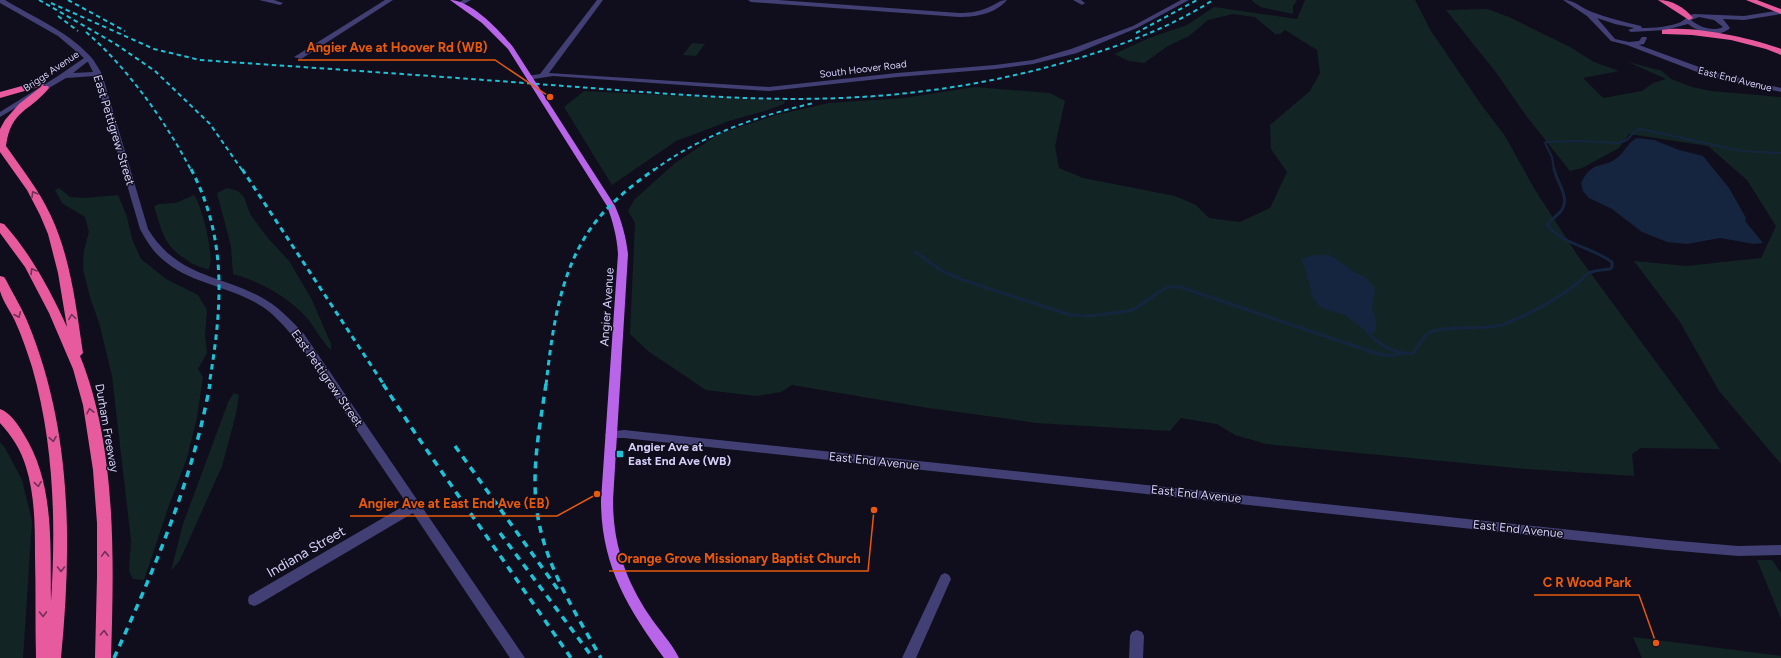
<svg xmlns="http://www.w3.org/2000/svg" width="1781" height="658" viewBox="0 0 1781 658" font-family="Figtree,sans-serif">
<rect width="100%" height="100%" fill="#100e1c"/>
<g fill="#122524">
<path d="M 1251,0 L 1297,0 L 1293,6 L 1293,14 L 1260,7 Z"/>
<path d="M 1305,0 L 1415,0 L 1431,31 L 1480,103 L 1505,136 L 1535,190 L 1578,256 L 1720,449 L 1641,448 L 1632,454 L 1634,476 L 1527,469 L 1266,444 L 1235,435 L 1217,424 L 1181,418 L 1170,431 L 1037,423 L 929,408 L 792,385 L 781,392 L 756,396 L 706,390 L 648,351 L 630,334 L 635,223 L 628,211 L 634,200 L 675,163 L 719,134 L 776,115 L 829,103 L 904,98 L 975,87 L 1050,93 L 1065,101 L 1055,146 L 1059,168 L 1083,178 L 1175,196 L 1196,205 L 1209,218 L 1240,222 L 1270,208 L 1287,172 L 1271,149 L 1270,125 L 1310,91 L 1320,73 L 1317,50 L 1285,30 L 1280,34 L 1275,34 L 1255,17 L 1233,14 L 1208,20 L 1189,36 L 1168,46 L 1144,63 L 1129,61 L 1114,54 L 1149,38 L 1187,25 L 1214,7 L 1297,19 Z"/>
<path d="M 1487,9 L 1509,17 L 1570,47 L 1594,62 L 1619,71 L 1583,78 L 1603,98 L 1642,91 L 1653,83 L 1666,79 L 1628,62 L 1662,71 L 1671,79 L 1692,87 L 1711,91 L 1781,97 L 1781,464 L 1719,391 L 1680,322 L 1634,261 L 1686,266 L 1761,258 L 1776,226 L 1747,180 L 1708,146 L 1629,134 L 1619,148 L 1582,168 L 1570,171 L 1527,117 L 1495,71 L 1446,10 Z"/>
<path d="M 692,43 L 705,44 L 696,56 L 683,55 Z"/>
<path d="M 584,91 L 785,101 L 784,104 L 765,111 L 732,120 L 676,141 L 612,185 L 564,107 Z"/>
<path d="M 59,188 L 70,197 L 84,198 L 118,195 L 127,217 L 132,239 L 141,259 L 166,279 L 198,295 L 207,310 L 205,335 L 207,353 L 198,369 L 203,377 L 197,417 L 187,458 L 168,508 L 144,580 L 133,579 L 129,571 L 131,540 L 112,376 L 100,326 L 90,297 L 83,269 L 84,250 L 89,232 L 85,217 L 62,203 L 55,190 Z"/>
<path d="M 227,188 L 238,191 L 244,197 L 250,214 L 267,237 L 289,261 L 311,298 L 331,344 L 331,350 C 321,341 316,328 307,318 C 289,298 260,281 233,274 L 231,246 L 217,193 Z"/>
<path d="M 194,195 C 202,206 215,257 209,269 C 197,269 174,253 168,243 C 161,232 158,218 154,207 L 158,204 L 176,203 Z"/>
<path d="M 234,393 L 239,395 L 236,414 L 222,466 L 180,560 L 171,571 L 183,524 L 229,400 Z"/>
<path d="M 0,442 L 5,448 L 22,480 L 32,521 L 23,658 L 0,658 Z"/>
<path d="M 1757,560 L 1772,560 L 1781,573 L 1781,619 Z"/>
<path d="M 1633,637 L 1781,656 L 1781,658 L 1642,658 Z"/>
</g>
<g fill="#15253f">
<path d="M 1637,138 L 1654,140 L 1679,150 L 1703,156 L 1729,188 L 1746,218 L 1745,221 L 1763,243 L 1754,244 L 1720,238 L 1687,244 L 1667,242 L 1642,232 L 1612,209 L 1589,198 L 1583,191 L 1581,183 C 1593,159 1601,170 1617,158 C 1625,152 1628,142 1637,138 Z"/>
<path d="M 1314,255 L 1330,255 L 1356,273 L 1365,277 L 1375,288 L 1372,308 L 1376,319 L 1376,330 L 1373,333 L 1368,333 L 1345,315 L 1321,308 L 1313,298 L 1305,268 L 1301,259 Z"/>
</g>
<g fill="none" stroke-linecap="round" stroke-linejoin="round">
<path stroke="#15253f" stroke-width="2" d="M 1554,170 L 1552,157 L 1545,143 L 1546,142 L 1576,141 L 1619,143 L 1627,140 L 1636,130 L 1640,129 L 1742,151 L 1781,153"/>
<g stroke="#15253f" stroke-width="3">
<path d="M 915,252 L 944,272 L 963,280 L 1070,315 L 1089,316 L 1129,311 L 1136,308 L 1162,290 L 1168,287 L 1180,287 L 1375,353 L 1390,356 L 1402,353"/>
<path d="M 1367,331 C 1378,345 1394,353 1412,354 C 1418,348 1421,340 1426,335 C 1439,323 1487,332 1507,323 C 1531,313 1557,299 1578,283 C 1582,280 1585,275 1589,273 C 1594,270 1604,270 1610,269 L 1612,267 L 1612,262 C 1591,247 1564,245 1547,225 C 1550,220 1557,216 1561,211 C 1571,198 1557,183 1554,169"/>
</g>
<g fill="#413f74" fill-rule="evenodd">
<path d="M 0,0 L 5,0 C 33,17 67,31 90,56 C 95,61 98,68 102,74 L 148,229 C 177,276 216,274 259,296 C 277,305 291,320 304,334 L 525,658 L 510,658 L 413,513 L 259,604 L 254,606 L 249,604 L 248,600 L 249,596 L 407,504 C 386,473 365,442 344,411 C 322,377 302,342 272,314 C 240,286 192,287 161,258 C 152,250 146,240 140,229 L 95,76 L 66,78 L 0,117 L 0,112 L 58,76 L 84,58 L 58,36 L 0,3 ZM 88,62 L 93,72 L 73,73 L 87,62 Z"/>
<path d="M 259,0 L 274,0 L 283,3 L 280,5 Z"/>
<path d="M 385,0 L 393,0 L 301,59 L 294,57 Z"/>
<path d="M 463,0 L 471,0 L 462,5 L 458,5 L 458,3 Z"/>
<path d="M 597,0 L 603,0 L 549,73 L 769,87 L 897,73 L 995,65 L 1033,60 L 1071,49 L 1133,26 L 1181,0 L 1189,0 L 1137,28 L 1077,53 L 1033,64 L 995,69 L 897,77 L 769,91 L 553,76 L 527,80 L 527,76 L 540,74 Z"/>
<path d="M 748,0 L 778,0 L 959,13 C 969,13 978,12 987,8 C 995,5 999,0 1007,0 C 995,14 976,17 959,17 L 751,2 Z"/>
<path d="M 1073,0 L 1081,0 L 1085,3 L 1082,5 Z"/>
<path d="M 1563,0 C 1575,0 1581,8 1592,12 C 1608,18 1624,22 1641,26 L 1642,28 C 1654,28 1669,27 1681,22 C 1686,19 1688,15 1694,14 L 1744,16 L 1781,10 L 1781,14 L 1744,20 L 1723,19 L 1730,28 C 1719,39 1698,32 1688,24 L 1665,30 L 1631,32 L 1628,30 L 1634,28 L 1615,24 L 1597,18 L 1615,39 L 1629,42 L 1639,41 L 1642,37 L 1646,37 L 1647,38 L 1644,44 L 1639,45 L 1710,71 L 1781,88 L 1781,92 L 1705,75 L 1627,45 L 1611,41 L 1587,16 ZM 1699,17 L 1714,20 L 1723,27 C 1713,32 1699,27 1691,20 Z"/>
<path d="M 624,430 L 1667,540 L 1738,546 L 1781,545 L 1781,555 L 1738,556 L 1667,550 L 624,438 L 607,438 L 605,435 L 607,432 Z"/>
<path d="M 945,573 L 949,575 L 951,579 L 916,658 L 902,658 L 941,575 Z"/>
<path d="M 1137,630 L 1142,632 L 1144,636 L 1143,658 L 1129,658 L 1130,636 L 1132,632 Z"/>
</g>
<path fill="#b965ea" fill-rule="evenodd" d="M 450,0 C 471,0 500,31 513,47 L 615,206 C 622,222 626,237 628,254 L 613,500 C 613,543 625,579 649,615 C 658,629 672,643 679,658 L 664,658 C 627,607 601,565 601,500 L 618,254 C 617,237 613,222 607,206 L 508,49 L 482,23 Z"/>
<g fill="#e85a9e" fill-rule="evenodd">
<path d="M 1658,0 C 1672,0 1684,7 1693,18 L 1689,20 Z"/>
<path d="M 1746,0 L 1757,0 L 1781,9 L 1781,14 Z"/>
<path d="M 1662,30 C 1688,24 1757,39 1781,49 L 1781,55 L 1766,49 L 1731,40 L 1692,35 L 1665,34 L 1662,34 Z"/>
<path d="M 40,81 L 43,82 L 44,84 L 43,86 L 48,86 L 49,88 C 30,112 11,109 6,146 C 22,169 39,190 51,216 C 71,259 76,307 83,353 L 80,356 C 117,447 114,562 111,658 L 95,658 L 97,577 L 97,523 L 93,470 L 83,405 L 73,369 L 49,313 L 25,267 L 0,233 L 0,223 L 4,224 C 31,254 50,290 67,327 L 58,273 L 48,234 L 40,215 L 27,190 L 0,152 L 0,129 L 5,120 L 19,104 L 42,86 L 0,98 L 0,92 Z"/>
<path d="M 0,276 L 4,277 L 6,280 C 13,294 22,308 28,323 C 72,430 72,545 61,658 L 36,658 C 35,624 36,591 35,557 C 35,527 35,496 26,467 C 21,450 12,436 0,423 L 0,409 C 9,412 18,424 23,433 C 55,483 50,544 51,602 C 56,523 54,443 32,367 C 27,352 22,336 15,321 C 11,312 3,302 0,291 C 0,287 0,281 0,276 Z"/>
</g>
<g stroke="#1ec2d6" stroke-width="2" stroke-dasharray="4.5 3.5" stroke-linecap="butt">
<path d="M 39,0 L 114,43 L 155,71 L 210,124 L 242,170"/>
<path d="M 68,0 L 125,31"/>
<path d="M 51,3 L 154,49 L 200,60 C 317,68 434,76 551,85 C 648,92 745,102 841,98 C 917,95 993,83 1066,62 C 1117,47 1168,29 1213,0"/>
<path d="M 58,16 L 78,31"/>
<path d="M 86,32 C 127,67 166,122 191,170"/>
<path d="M 1136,33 L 1197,0"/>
<path d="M 654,170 C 702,135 757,116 814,103"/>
</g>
<g stroke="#1ec2d6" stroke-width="3" stroke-dasharray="5.5 4.5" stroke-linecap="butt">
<path d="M 191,169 C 228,240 222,308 209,385"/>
<path d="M 242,169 L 384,385"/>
<path d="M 546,385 C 552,333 559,273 591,228 C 607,205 632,185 655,169"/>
</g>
<g stroke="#1ec2d6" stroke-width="3.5" stroke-dasharray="7 6" stroke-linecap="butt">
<path d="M 383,384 L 417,436 L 571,658"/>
<path d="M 546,384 C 540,425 531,469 537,511 C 544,564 575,612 601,658"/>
<path d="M 455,446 L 559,591"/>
<path d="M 500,533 L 593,658"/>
<path d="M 114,658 C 154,570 193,479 210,384"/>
</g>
</g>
<defs><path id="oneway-chevron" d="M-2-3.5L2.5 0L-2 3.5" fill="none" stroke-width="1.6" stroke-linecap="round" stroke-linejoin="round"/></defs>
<g stroke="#713056">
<use href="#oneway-chevron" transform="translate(34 194) rotate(-121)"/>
<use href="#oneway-chevron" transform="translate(33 271) rotate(-121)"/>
<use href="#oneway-chevron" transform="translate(18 315) rotate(67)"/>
<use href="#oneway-chevron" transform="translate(72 317) rotate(-98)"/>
<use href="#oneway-chevron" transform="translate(90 411) rotate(-102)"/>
<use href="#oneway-chevron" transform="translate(53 439) rotate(81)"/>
<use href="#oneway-chevron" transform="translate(38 484) rotate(81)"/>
<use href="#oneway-chevron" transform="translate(105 554) rotate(-92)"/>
<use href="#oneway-chevron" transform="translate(61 569) rotate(90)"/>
<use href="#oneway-chevron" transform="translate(43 614) rotate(89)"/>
<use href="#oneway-chevron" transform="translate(104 633) rotate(-87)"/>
</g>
<rect fill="#1ec2d6" stroke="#100e1c" stroke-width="1.5" x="616" y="450" width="8" height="8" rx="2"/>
<g text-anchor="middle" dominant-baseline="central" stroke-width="3" stroke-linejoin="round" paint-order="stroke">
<g font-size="10" fill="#d4cff8" stroke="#100e1c">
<text transform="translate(863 69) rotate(-7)">South Hoover Road</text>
<text transform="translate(51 71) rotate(-34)">Briggs Avenue</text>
<text transform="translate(1735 79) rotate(14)">East End Avenue</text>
</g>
<g font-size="12" fill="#d4cff8" stroke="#100e1c">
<text transform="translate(114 130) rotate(73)">East Pettigrew Street</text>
<text transform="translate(607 307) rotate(-86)">Angier Avenue</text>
<text transform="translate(327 378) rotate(55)">East Pettigrew Street</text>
<text transform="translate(107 428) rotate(80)">Durham Freeway</text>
<text transform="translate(874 461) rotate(6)">East End Avenue</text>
<text transform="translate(1196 494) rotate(6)">East End Avenue</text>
<text transform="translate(1518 529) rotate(6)">East End Avenue</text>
</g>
<g font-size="12" font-weight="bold" fill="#d4cff8" stroke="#100e1c" text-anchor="start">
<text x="628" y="447">Angier Ave at<tspan x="628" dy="14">East End Ave (WB)</tspan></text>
</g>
<g font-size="14" fill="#d4cff8" stroke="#100e1c">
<text transform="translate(306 552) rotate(-30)">Indiana Street</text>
</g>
</g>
<path fill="none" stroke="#e8590c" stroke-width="1.5" d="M550 97L495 60H298M597 494L557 516H350M874 510L868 571H609M1656 643L1639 595H1534"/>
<g fill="#e8590c" stroke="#100e1c" stroke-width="1.5">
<circle cx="550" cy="97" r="4"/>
<circle cx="597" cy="494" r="4"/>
<circle cx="874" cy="510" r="4"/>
<circle cx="1656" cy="643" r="4"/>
</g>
<g font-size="13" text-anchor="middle" font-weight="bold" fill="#e8590c" stroke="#100e1c" stroke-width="3" stroke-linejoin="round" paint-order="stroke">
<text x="397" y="52">Angier Ave at Hoover Rd (WB)</text>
<text x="454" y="508">Angier Ave at East End Ave (EB)</text>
<text x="739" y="563">Orange Grove Missionary Baptist Church</text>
<text x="1587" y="587">C R Wood Park</text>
</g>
</svg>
